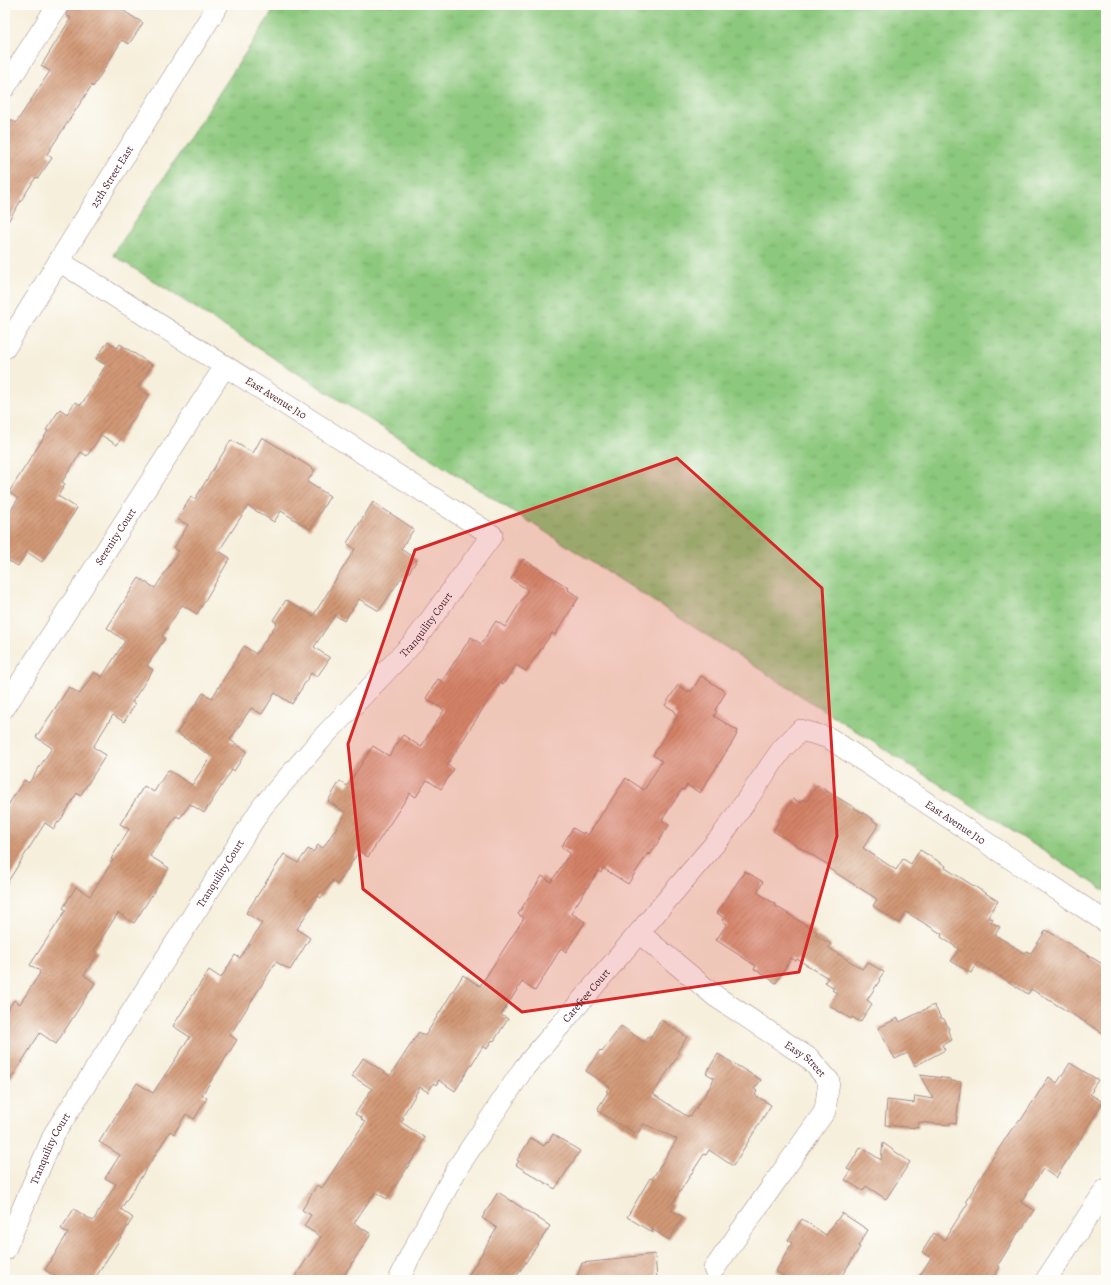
<svg xmlns="http://www.w3.org/2000/svg" width="1111" height="1285" viewBox="0 0 1111 1285" font-family="Alegreya,serif">
<defs>
<pattern id="grass-tufts" width="24" height="20" patternUnits="userSpaceOnUse"><rect width="24" height="20" fill="#8cc87d"/><path d="M3 7l-1-3M5 7V3M7 7l1-3M15 17l-1-3M17 17v-4M19 17l1-3" fill="none" stroke="#7aab6c"/></pattern>
<pattern id="building-hatch" width="6" height="6" patternUnits="userSpaceOnUse"><rect width="6" height="6" fill="#d19876"/><path d="M-1 1l2-2M0 6l6-6M5 7l2-2" fill="none" stroke="#ac7b61"/></pattern>
</defs>
<rect width="100%" height="100%" fill="#fdfcf7"/>
<filter id="ink" filterUnits="userSpaceOnUse"><feTurbulence type="fractalNoise" baseFrequency=".025" numOctaves="2"/><feDisplacementMap in="SourceGraphic" scale="8" xChannelSelector="R" yChannelSelector="G"/><feConvolveMatrix kernelMatrix="1 2 1 2 8 2 1 2 1" color-interpolation-filters="sRGB"/></filter>
<filter id="wash" filterUnits="userSpaceOnUse"><feTurbulence type="fractalNoise" baseFrequency=".012" numOctaves="4" result="noise"/><feDisplacementMap in="SourceGraphic" scale="16" xChannelSelector="R" yChannelSelector="G"/><feGaussianBlur stdDeviation="0.9" result="paint"/><feColorMatrix in="noise" values="0 0 0 0 0 0 0 0 0 0 0 0 0 0 0 0 0 1.4 0 .05"/><feComposite in="paint" operator="in"/></filter>
<g filter="url(#wash)">
<rect width="100%" height="100%" fill="#f6efdc"/>
<path fill="url(#grass-tufts)" stroke="#6b7454" d="M 277,5 L 1106,5 L 1106,891 L 113,255 Z"/>
<g id="blocks">
<g fill="url(#building-hatch)">
<path d="M 70,5 L 114,5 L 143,23 L 129,44 L 122,40 L 93,87 L 92,85 L 47,154 L 52,158 L 38,178 L 36,177 L 5,226 L 5,116 L 16,123 L 50,71 L 41,66 L 71,18 L 66,15 Z"/>
<path d="M 108,341 L 117,348 L 120,344 L 152,365 L 138,388 L 149,395 L 117,445 L 101,435 L 87,456 L 81,452 L 62,482 L 65,484 L 58,496 L 77,508 L 42,562 L 27,552 L 18,566 L 5,559 L 5,520 L 18,499 L 9,492 L 48,431 L 46,430 L 60,409 L 67,414 L 75,402 L 81,405 L 106,365 L 96,359 Z"/>
<path d="M 262,437 L 315,470 L 307,482 L 330,496 L 310,529 L 281,511 L 274,522 L 248,506 L 219,551 L 230,558 L 197,614 L 182,605 L 162,636 L 165,638 L 147,666 L 153,670 L 132,702 L 135,704 L 124,722 L 113,715 L 93,747 L 106,755 L 80,796 L 77,793 L 59,823 L 58,822 L 54,829 L 45,823 L 5,886 L 5,810 L 24,780 L 29,783 L 52,748 L 36,737 L 69,687 L 80,694 L 94,672 L 102,677 L 125,641 L 107,628 L 139,578 L 155,588 L 179,551 L 174,548 L 188,525 L 177,519 L 191,497 L 195,499 L 231,440 L 253,453 Z"/>
<path d="M 373,502 L 414,529 L 401,549 L 417,560 L 404,580 L 401,578 L 379,611 L 359,599 L 344,621 L 335,615 L 314,647 L 330,658 L 317,677 L 311,673 L 292,704 L 275,693 L 262,714 L 251,708 L 230,740 L 247,751 L 234,771 L 232,770 L 204,813 L 190,804 L 180,818 L 176,816 L 150,856 L 169,868 L 134,923 L 118,913 L 94,950 L 98,953 L 84,975 L 95,983 L 56,1044 L 40,1033 L 5,1088 L 5,1014 L 14,1000 L 20,1004 L 40,973 L 39,973 L 40,971 L 30,965 L 66,910 L 63,908 L 76,887 L 90,896 L 113,860 L 111,859 L 129,829 L 120,824 L 144,786 L 154,792 L 168,770 L 192,785 L 211,756 L 177,733 L 203,693 L 212,698 L 244,646 L 256,654 L 277,623 L 273,620 L 286,600 L 313,616 L 355,549 L 347,543 Z"/>
<path d="M 523,559 L 569,588 L 568,590 L 579,597 L 555,635 L 552,633 L 526,671 L 516,665 L 503,684 L 500,682 L 447,765 L 454,769 L 441,789 L 427,780 L 416,797 L 410,793 L 368,857 L 359,851 L 340,881 L 337,884 L 332,881 L 321,898 L 318,896 L 297,929 L 310,938 L 290,970 L 276,962 L 230,1035 L 237,1040 L 202,1095 L 207,1098 L 194,1119 L 186,1114 L 174,1134 L 170,1131 L 121,1209 L 133,1218 L 94,1280 L 61,1280 L 45,1270 L 68,1233 L 61,1229 L 74,1209 L 93,1221 L 116,1184 L 105,1178 L 120,1155 L 99,1142 L 137,1083 L 153,1093 L 190,1037 L 173,1026 L 209,970 L 221,978 L 235,955 L 240,958 L 262,923 L 246,913 L 284,854 L 298,863 L 308,849 L 313,852 L 318,845 L 323,848 L 346,813 L 328,801 L 340,781 L 347,786 L 373,746 L 389,756 L 403,735 L 421,747 L 444,710 L 426,698 L 438,679 L 442,681 L 471,637 L 481,644 L 496,621 L 505,627 L 528,590 L 511,579 Z"/>
<path d="M 701,676 L 726,692 L 715,710 L 717,711 L 714,716 L 738,731 L 735,738 L 700,793 L 687,785 L 684,790 L 682,789 L 662,820 L 669,825 L 650,855 L 648,853 L 628,884 L 603,868 L 601,873 L 598,871 L 571,913 L 585,922 L 566,952 L 561,948 L 535,991 L 522,982 L 501,1015 L 508,1019 L 494,1041 L 492,1040 L 487,1049 L 483,1046 L 455,1091 L 439,1080 L 436,1085 L 434,1083 L 428,1092 L 420,1087 L 402,1117 L 404,1118 L 401,1122 L 425,1138 L 421,1144 L 422,1145 L 387,1199 L 375,1192 L 354,1223 L 371,1234 L 341,1280 L 293,1280 L 321,1237 L 304,1226 L 311,1215 L 302,1210 L 317,1185 L 322,1188 L 365,1122 L 361,1119 L 362,1118 L 355,1114 L 372,1089 L 352,1076 L 363,1058 L 390,1076 L 419,1032 L 425,1036 L 463,975 L 480,986 L 524,918 L 518,914 L 542,876 L 551,882 L 570,853 L 561,847 L 573,828 L 583,834 L 584,832 L 588,835 L 626,778 L 644,790 L 662,761 L 653,755 L 678,716 L 674,713 L 675,711 L 665,705 L 678,685 L 688,692 L 689,690 L 691,692 Z"/>
<path d="M 817,785 L 873,819 L 872,820 L 879,824 L 863,848 L 896,870 L 903,859 L 911,864 L 920,850 L 946,866 L 945,868 L 998,901 L 988,917 L 993,919 L 991,922 L 1000,927 L 995,935 L 1024,953 L 1026,951 L 1031,953 L 1046,930 L 1106,966 L 1106,1035 L 1031,989 L 1028,994 L 977,962 L 971,973 L 951,961 L 959,949 L 941,937 L 942,934 L 906,912 L 899,923 L 873,906 L 877,899 L 828,868 L 830,866 L 773,831 L 793,799 L 800,803 L 803,799 L 807,801 Z"/>
<path d="M 745,871 L 763,882 L 757,892 L 775,904 L 774,905 L 817,932 L 815,935 L 831,944 L 829,948 L 862,969 L 867,962 L 884,972 L 879,979 L 880,980 L 867,1000 L 872,1004 L 860,1022 L 852,1017 L 851,1019 L 829,1005 L 837,993 L 832,990 L 834,988 L 825,982 L 828,978 L 797,959 L 796,961 L 791,958 L 776,983 L 754,969 L 756,966 L 716,940 L 727,924 L 722,920 L 724,918 L 717,913 Z"/>
<path d="M 934,1005 L 941,1018 L 944,1019 L 949,1029 L 948,1031 L 952,1040 L 942,1045 L 945,1050 L 915,1066 L 908,1053 L 895,1059 L 878,1028 L 898,1018 L 900,1022 Z"/>
<path d="M 661,1020 L 687,1037 L 677,1052 L 679,1054 L 653,1094 L 688,1117 L 689,1115 L 691,1116 L 711,1085 L 714,1078 L 706,1073 L 718,1054 L 761,1080 L 754,1089 L 757,1091 L 755,1095 L 771,1105 L 733,1166 L 709,1150 L 706,1155 L 704,1154 L 672,1204 L 674,1205 L 671,1210 L 683,1217 L 669,1240 L 652,1229 L 653,1233 L 627,1217 L 650,1178 L 652,1179 L 677,1139 L 644,1124 L 637,1134 L 623,1126 L 623,1127 L 598,1111 L 599,1108 L 598,1108 L 608,1092 L 606,1091 L 610,1087 L 586,1071 L 600,1050 L 602,1052 L 621,1026 L 644,1042 L 648,1036 L 650,1038 Z"/>
<path d="M 1070,1063 L 1098,1080 L 1092,1089 L 1093,1090 L 1090,1094 L 1103,1102 L 1056,1178 L 1043,1169 L 1021,1202 L 1034,1210 L 1020,1232 L 1019,1231 L 998,1265 L 1000,1267 L 992,1280 L 917,1280 L 931,1258 L 922,1252 L 934,1233 L 944,1240 L 968,1203 L 966,1201 L 994,1156 L 1011,1130 L 1020,1119 L 1021,1120 L 1049,1077 L 1057,1083 Z"/>
<path d="M 920,1075 L 951,1079 L 951,1081 L 961,1082 L 956,1124 L 949,1123 L 949,1125 L 919,1122 L 918,1128 L 885,1125 L 887,1100 L 914,1103 L 915,1096 L 933,1099 Z"/>
<path d="M 553,1134 L 580,1151 L 555,1189 L 516,1165 L 519,1161 L 517,1160 L 531,1138 L 544,1146 L 547,1141 L 548,1142 Z"/>
<path d="M 883,1143 L 910,1162 L 886,1199 L 866,1186 L 863,1191 L 845,1180 L 851,1171 L 847,1169 L 861,1147 L 881,1160 Z"/>
<path d="M 498,1192 L 550,1226 L 514,1280 L 466,1280 L 497,1228 L 482,1218 Z"/>
<path d="M 842,1213 L 868,1230 L 858,1246 L 860,1247 L 839,1280 L 790,1280 L 776,1271 L 792,1243 L 788,1240 L 802,1219 L 826,1235 Z"/>
<path d="M 655,1254 L 657,1280 L 576,1280 L 582,1263 L 620,1259 L 620,1258 Z"/>
</g>
</g>
</g>
<g filter="url(#ink)">
<use href="#blocks" fill-opacity="0" stroke="#a08784" stroke-width="1"/>
<g fill="none" stroke-linecap="round" stroke-linejoin="round">
<g stroke="#a08784" stroke-width="22">
<g id="minor">
<path d="M 5,87 L 58,5"/>
<path id="s1" d="M 5,348 L 218,5"/>
<path id="s2" d="M 5,707 L 225,366"/>
<path id="s3" d="M 639,933 L 715,996 L 810,1059 L 829,1081 L 825,1111 L 714,1269"/>
<path id="s4" d="M 5,1250 L 54,1134 L 262,807 L 325,735 L 414,642 L 492,535 L 59,261"/>
<path id="s5" d="M 399,1280 L 410,1256 L 458,1167 L 524,1068 L 723,834 L 782,749 L 801,730 L 829,738 L 1106,922"/>
<path d="M 1046,1280 L 1106,1189"/>
</g>
</g>
<use href="#minor" stroke="#fff" stroke-width="21"/>
</g>
</g>
<path fill="#d62828" fill-opacity="0.2" stroke="#d62828" stroke-width="3" stroke-linejoin="round" d="M 677,458 L 822,588 L 837,836 L 799,972 L 522,1012 L 363,889 L 348,744 L 415,550 Z"/>
<g text-anchor="middle" dominant-baseline="central" stroke-width="3" stroke-linejoin="round" paint-order="stroke">
<g font-size="11" fill="#4a1f2b" stroke="#fdfcf7">
<text stroke="none"><textPath href="#s1" startOffset="202">25th Street East</textPath></text>
<text transform="translate(276 398) rotate(32)">East Avenue J10</text>
<text stroke="none"><textPath href="#s2" startOffset="203">Serenity Court</textPath></text>
<text stroke="none"><textPath href="#s4" startOffset="759">Tranquility Court</textPath></text>
<text stroke="none"><textPath href="#s5" startOffset="865">East Avenue J10</textPath></text>
<text stroke="none"><textPath href="#s4" startOffset="435">Tranquility Court</textPath></text>
<text stroke="none"><textPath href="#s5" startOffset="342">Carefree Court</textPath></text>
<text stroke="none"><textPath href="#s3" startOffset="209">Easy Street</textPath></text>
<text stroke="none"><textPath href="#s4" startOffset="111">Tranquility Court</textPath></text>
</g>
</g>
<rect width="1111" height="1285" fill="none" stroke="#fdfcf7" stroke-width="20"/>
</svg>
